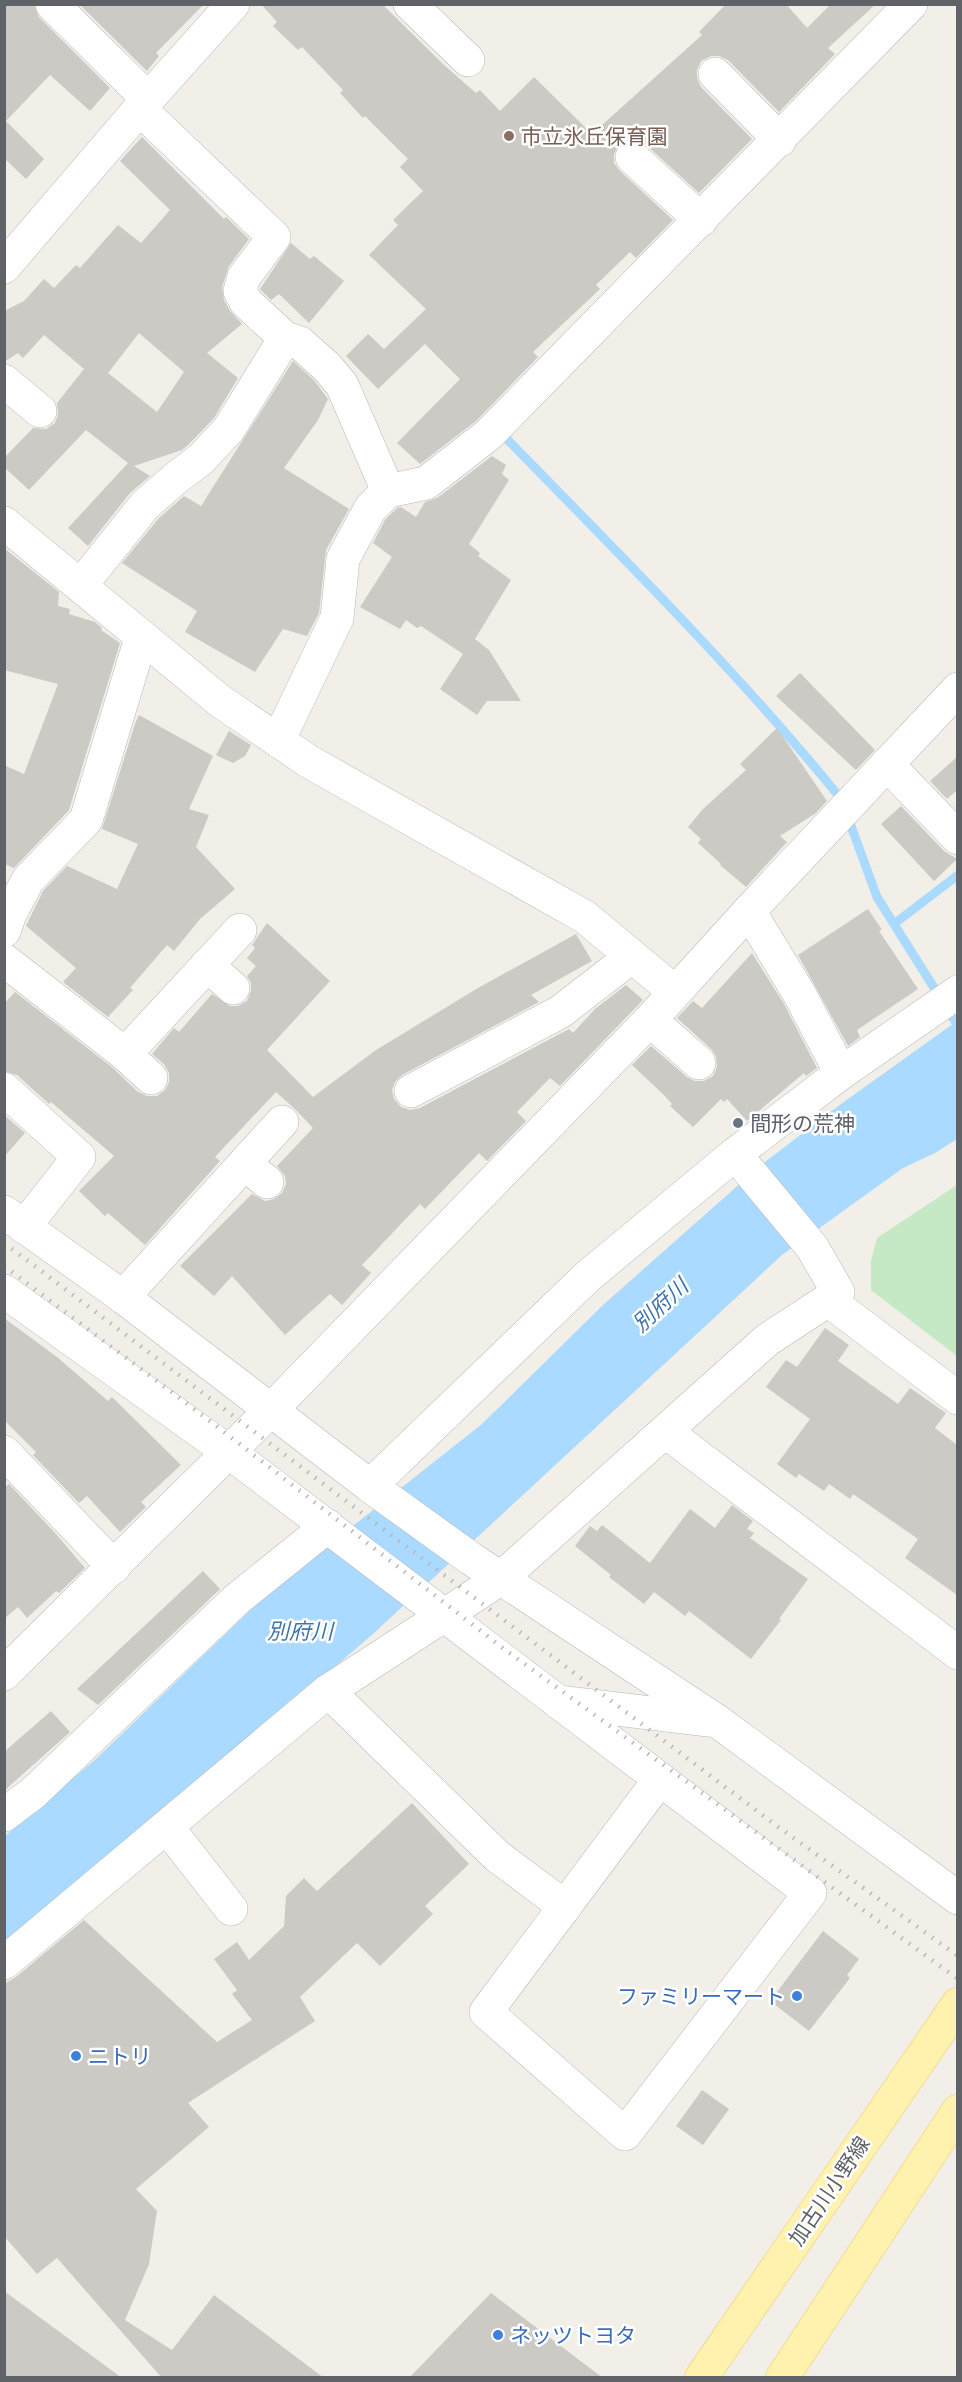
<svg xmlns="http://www.w3.org/2000/svg" width="962" height="2382" viewBox="0 0 962 2382" font-family="'Space Grotesk','Noto Sans JP',sans-serif">
<rect width="100%" height="100%" fill="#f1efe8"/>
<path fill="#c5e8c5" d="M 957,1185 L 957,1356 L 871,1290 L 871,1261 L 877,1238 Z"/>
<path fill="#aadaff" d="M 957,1021 L 957,1139 L 935,1153 L 903,1168 L 782,1255 L 374,1633 L 159,1819 L 5,1940 L 5,1836 L 97,1758 L 268,1593 L 482,1424 L 603,1305 L 761,1165 L 841,1104 Z"/>
<g fill="none" stroke-linecap="round" stroke-linejoin="round">
<g stroke="#aadaff" stroke-width="9">
<path d="M 504,436 C 618,553 734,668 838,795 L 841,802"/>
<path d="M 847,815 L 877,897 L 958,1026"/>
<path d="M 894,924 L 958,875"/>
</g>
</g>
<g fill="#cccac5" fill-rule="evenodd">
<path d="M 4,4 L 34,4 L 39,17 L 110,88 L 90,111 L 50,75 L 6,121 L 44,159 L 26,179 L 4,158 Z"/>
<path d="M 79,4 L 204,4 L 156,53 L 159,56 L 147,71 Z"/>
<path d="M 261,4 L 382,4 L 444,65 L 476,93 L 480,90 L 500,111 L 534,77 L 592,134 L 702,35 L 699,32 L 726,4 L 786,4 L 807,28 L 831,4 L 876,4 L 828,48 L 835,54 L 779,112 L 728,60 L 719,56 L 711,56 L 701,61 L 697,70 L 697,78 L 701,87 L 752,139 L 699,193 L 644,143 L 635,139 L 627,139 L 619,144 L 614,154 L 614,163 L 619,170 L 673,220 L 636,258 L 630,252 L 596,285 L 600,289 L 533,352 L 538,357 L 476,421 L 420,464 L 397,443 L 460,379 L 425,344 L 378,389 L 346,356 L 368,334 L 384,349 L 426,309 L 369,255 L 398,225 L 393,220 L 423,191 L 400,167 L 408,159 L 365,116 L 363,118 L 340,93 L 343,90 L 302,47 L 298,50 L 273,26 L 277,22 Z"/>
<path d="M 142,137 L 224,219 L 226,217 L 249,239 L 229,266 L 222,287 L 224,300 L 230,311 L 242,324 L 207,353 L 238,378 L 214,418 L 188,445 L 182,450 L 134,466 L 150,476 L 130,493 L 88,546 L 68,528 L 128,463 L 86,430 L 29,490 L 4,467 L 4,458 L 33,428 L 46,429 L 55,423 L 58,414 L 57,403 L 84,369 L 44,335 L 23,358 L 18,353 L 4,362 L 4,311 L 24,301 L 44,279 L 54,288 L 76,265 L 80,268 L 118,225 L 141,243 L 170,210 L 120,161 ZM 139,333 L 184,372 L 157,412 L 108,373 Z"/>
<path d="M 291,243 L 310,259 L 314,256 L 344,281 L 309,323 L 279,294 L 271,300 L 260,289 Z"/>
<path d="M 293,361 L 314,380 L 328,399 L 318,420 L 284,468 L 349,509 L 326,550 L 319,613 L 307,636 L 283,629 L 255,672 L 185,632 L 197,611 L 122,563 L 159,518 L 184,496 L 201,506 Z"/>
<path d="M 492,456 L 506,465 L 502,474 L 509,480 L 469,544 L 480,553 L 478,556 L 511,580 L 475,639 L 489,650 L 521,701 L 487,701 L 477,715 L 440,689 L 463,654 L 421,626 L 417,628 L 406,620 L 400,629 L 360,607 L 392,557 L 373,543 L 385,520 L 397,508 L 401,507 L 416,517 L 425,502 L 437,498 Z"/>
<path d="M 4,548 L 59,592 L 58,606 L 70,609 L 69,614 L 95,622 L 102,628 L 101,630 L 120,643 L 69,810 L 14,868 L 4,864 L 4,765 L 24,774 L 58,684 L 4,670 Z"/>
<path d="M 800,673 L 875,750 L 856,770 L 776,696 Z"/>
<path d="M 139,715 L 213,756 L 189,809 L 209,815 L 196,847 L 235,889 L 200,919 L 174,951 L 167,945 L 130,988 L 133,990 L 108,1017 L 63,982 L 76,968 L 26,926 L 43,891 L 67,866 L 117,889 L 138,844 L 102,829 L 135,724 Z"/>
<path d="M 777,728 L 827,801 L 816,813 L 780,836 L 787,842 L 746,887 L 720,865 L 721,864 L 698,843 L 701,839 L 688,827 L 703,809 L 746,770 L 740,764 Z"/>
<path d="M 229,731 L 251,745 L 245,756 L 233,763 L 216,755 Z"/>
<path d="M 957,757 L 957,790 L 947,799 L 930,781 Z"/>
<path d="M 901,806 L 944,851 L 957,859 L 934,881 L 881,824 Z"/>
<path d="M 868,909 L 882,930 L 879,931 L 918,989 L 857,1030 L 860,1037 L 848,1046 L 798,955 Z"/>
<path d="M 267,923 L 330,981 L 267,1050 L 313,1097 L 376,1050 L 478,988 L 576,934 L 592,961 L 531,995 L 539,1002 L 402,1075 L 395,1082 L 392,1090 L 394,1099 L 401,1107 L 410,1110 L 420,1108 L 569,1029 L 573,1033 L 595,1009 L 626,985 L 643,1000 L 560,1086 L 550,1078 L 517,1112 L 526,1121 L 487,1161 L 479,1153 L 425,1209 L 420,1204 L 362,1265 L 371,1273 L 342,1305 L 330,1294 L 285,1335 L 232,1276 L 214,1296 L 180,1266 L 252,1194 L 265,1201 L 274,1199 L 282,1193 L 286,1184 L 285,1176 L 277,1166 L 313,1128 L 295,1109 L 276,1092 L 215,1157 L 220,1161 L 145,1245 L 108,1213 L 105,1216 L 79,1191 L 114,1156 L 51,1102 L 49,1104 L 17,1075 L 4,1071 L 4,1004 L 15,992 L 113,1068 L 138,1092 L 147,1096 L 157,1096 L 165,1090 L 169,1082 L 169,1073 L 164,1064 L 152,1054 L 174,1028 L 179,1032 L 212,994 L 230,1006 L 238,1006 L 247,1001 L 251,991 L 251,983 L 247,976 L 256,966 L 247,958 L 255,948 L 252,945 Z"/>
<path d="M 752,953 L 784,1004 L 817,1068 L 806,1076 L 804,1073 L 747,1121 L 727,1099 L 724,1102 L 721,1099 L 693,1127 L 670,1106 L 672,1104 L 664,1095 L 632,1065 L 651,1046 L 687,1077 L 695,1081 L 704,1081 L 713,1076 L 717,1067 L 716,1056 L 711,1049 L 677,1018 L 693,1001 L 702,1008 Z"/>
<path d="M 4,1115 L 25,1133 L 4,1157 Z"/>
<path d="M 4,1318 L 57,1357 L 108,1401 L 112,1397 L 181,1465 L 141,1502 L 146,1507 L 120,1532 L 87,1496 L 79,1503 L 33,1455 L 36,1452 L 4,1420 Z"/>
<path d="M 825,1328 L 849,1345 L 838,1361 L 898,1404 L 910,1388 L 946,1413 L 935,1428 L 957,1445 L 957,1595 L 905,1558 L 918,1539 L 853,1494 L 850,1499 L 829,1484 L 824,1491 L 799,1474 L 796,1478 L 777,1464 L 810,1419 L 766,1387 L 786,1360 L 797,1367 Z"/>
<path d="M 9,1484 L 56,1534 L 85,1568 L 59,1593 L 56,1591 L 27,1618 L 18,1607 L 4,1619 L 4,1488 Z"/>
<path d="M 732,1505 L 753,1521 L 747,1529 L 754,1533 L 750,1538 L 808,1579 L 779,1619 L 781,1620 L 751,1659 L 689,1611 L 685,1616 L 654,1592 L 644,1604 L 609,1577 L 611,1575 L 575,1546 L 590,1526 L 597,1531 L 602,1525 L 650,1563 L 690,1509 L 715,1528 Z"/>
<path d="M 203,1571 L 220,1589 L 98,1705 L 77,1689 Z"/>
<path d="M 51,1711 L 70,1732 L 4,1791 L 4,1752 Z"/>
<path d="M 412,1803 L 469,1864 L 425,1906 L 433,1914 L 380,1966 L 357,1943 L 300,1997 L 315,2021 L 188,2103 L 209,2127 L 136,2189 L 157,2211 L 149,2264 L 125,2320 L 172,2350 L 214,2295 L 324,2378 L 162,2378 L 57,2258 L 37,2274 L 4,2236 L 4,1984 L 16,1977 L 84,1920 L 217,2042 L 252,2020 L 232,1994 L 237,1990 L 214,1959 L 237,1942 L 249,1960 L 284,1926 L 286,1896 L 304,1878 L 317,1891 Z"/>
<path d="M 823,1931 L 859,1959 L 847,1975 L 850,1978 L 809,2031 L 770,2001 Z"/>
<path d="M 702,2090 L 729,2109 L 703,2145 L 676,2126 Z"/>
<path d="M 4,2291 L 122,2378 L 4,2378 Z"/>
<path d="M 491,2293 L 603,2378 L 409,2378 Z"/>
</g>
<g fill="none" stroke-linecap="round" stroke-linejoin="round">
<g stroke="#b5b8bc" stroke-width="34">
<g id="street">
<path d="M 52,4 L 148,99"/>
<path d="M 410,4 L 468,60"/>
<path d="M 715,74 L 780,140"/>
<path d="M 140,109 L 274,237 L 244,277 L 240,291 L 246,302 L 285,338 L 300,343 L 327,367 L 342,385 L 388,491"/>
<path d="M 632,157 L 701,220"/>
<path d="M 4,267 L 148,99 L 233,4"/>
<path d="M 4,381 L 40,411"/>
<path d="M 4,523 L 220,701 L 308,761 L 585,917 L 675,992"/>
<path d="M 81,585 L 145,505 L 176,478 L 201,459 L 229,429 L 285,338"/>
<path d="M 278,741 L 337,618 L 343,559 L 370,509 L 388,491 L 426,483 L 488,435 L 911,4"/>
<path d="M 887,764 L 958,838"/>
<path d="M 749,911 L 800,995 L 841,1073"/>
<path d="M 4,931 L 10,914 L 28,880 L 86,820 L 138,648 L 145,641"/>
<path d="M 4,960 L 125,1054 L 240,930"/>
<path d="M 207,965 L 233,988"/>
<path d="M 650,1020 L 699,1063"/>
<path d="M 125,1054 L 151,1078"/>
<path d="M 4,1089 L 79,1157 L 24,1227"/>
<path d="M 411,1091 L 560,1012 L 631,957"/>
<path d="M 735,1154 L 812,1247 L 838,1292 L 828,1300"/>
<path d="M 245,1164 L 267,1182"/>
<path d="M 4,1212 L 123,1297 L 370,1486 L 470,1558 L 717,1721"/>
<path d="M 4,1291 L 229,1452 L 810,1893 L 625,2134 L 486,2012 L 660,1779"/>
<path d="M 123,1297 L 282,1122"/>
<path d="M 666,1432 L 958,1653"/>
<path d="M 4,1452 L 114,1567"/>
<path d="M 370,1486 L 587,1277 L 735,1154 L 841,1073 L 958,992"/>
<path d="M 4,1674 L 271,1410 L 650,1020 L 749,911 L 958,689"/>
<path d="M 328,1691 L 497,1856 L 565,1907"/>
<path d="M 558,1702 L 709,1720"/>
<path d="M 4,1815 L 33,1793 L 237,1599 L 328,1526"/>
<path d="M 167,1827 L 231,1909"/>
<path d="M 4,1963 L 328,1691 L 500,1579 L 767,1340 L 828,1300 L 958,1398"/>
</g>
</g>
<g stroke="#b6babf" stroke-width="34">
<path id="secondary" d="M 717,1721 L 958,1898"/>
</g>
<g stroke="#f2c960" stroke-width="34">
<g id="primary">
<path d="M 701,2378 L 958,2004"/>
<path d="M 782,2378 L 958,2111"/>
</g>
</g>
<use href="#street" stroke="#fff" stroke-width="33"/>
<use href="#secondary" stroke="#fff" stroke-width="33"/>
<use href="#primary" stroke="#fff2af" stroke-width="33"/>
<g stroke="#b6b7b8" stroke-width="4.5" stroke-dasharray="1.5 8" stroke-linecap="butt">
<path d="M 4,1243 L 777,1826 L 958,1956"/>
<path d="M 4,1266 L 206,1418 L 504,1649 L 958,1979"/>
</g>
</g>
<circle fill="#8d6e63" stroke="#fff" stroke-width="2" cx="509" cy="136" r="6"/>
<circle fill="#6b7280" stroke="#fff" stroke-width="2" cx="738" cy="1123" r="6"/>
<g fill="#3f7fe0" stroke="#fff" stroke-width="2">
<circle cx="797" cy="1996" r="6"/>
<circle cx="76" cy="2056" r="6"/>
<circle cx="498" cy="2335" r="6"/>
</g>
<g text-anchor="middle" dominant-baseline="central" stroke-width="5" stroke-linejoin="round" paint-order="stroke">
<g font-size="21" fill="#785e54" stroke="#fff" text-anchor="start">
<text x="521" y="136">市立氷丘保育園</text>
</g>
<g font-size="21" fill="#5b616d" stroke="#fff" text-anchor="start">
<text x="750" y="1123">間形の荒神</text>
</g>
<g font-size="21" fill="#366cbe" stroke="#fff" text-anchor="start">
<text x="785" y="1996" text-anchor="end">ファミリーマート</text>
<text x="88" y="2056">ニトリ</text>
<text x="510" y="2335">ネッツトヨタ</text>
</g>
<g font-size="21" fill="#5f6368" stroke="#fff">
<text transform="translate(829 2191) rotate(-56)">加古川小野線</text>
</g>
<g font-size="22" font-style="italic" fill="#4174aa" stroke="#fff">
<text transform="translate(660 1305) rotate(-43)">別府川</text>
<text x="300" y="1631">別府川</text>
</g>
</g>
<rect width="962" height="2382" fill="none" stroke="#5f6368" stroke-width="12"/>
</svg>
